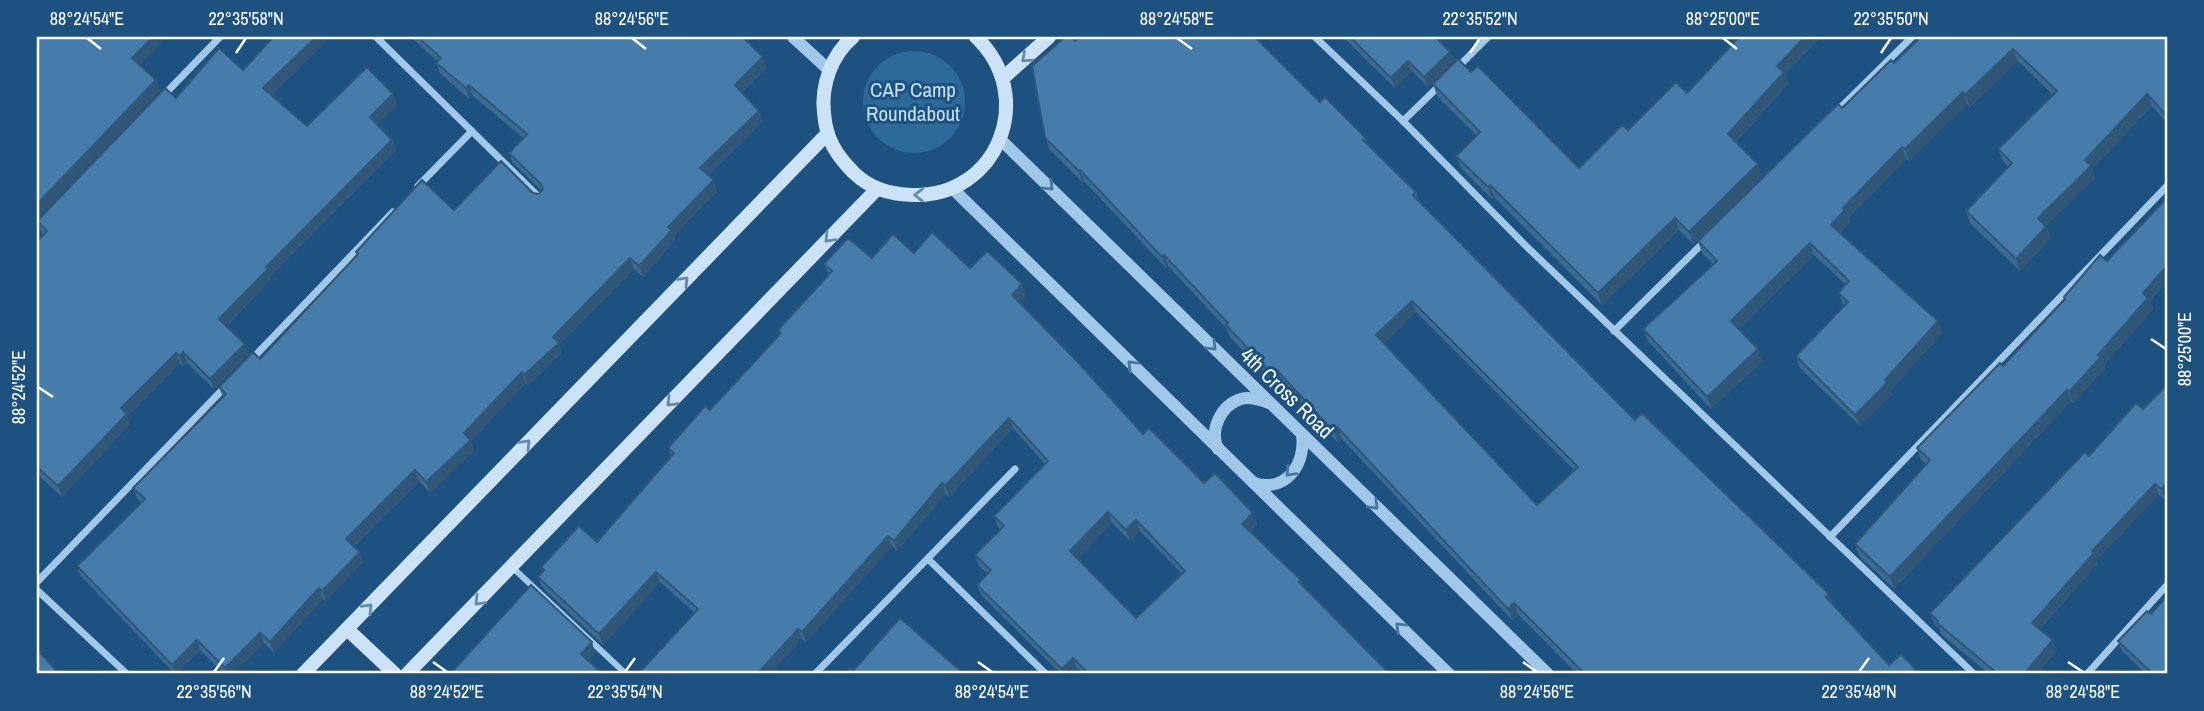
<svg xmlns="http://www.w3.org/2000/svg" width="2204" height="711" viewBox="0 0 2204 711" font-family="'Archivo Narrow',sans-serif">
<rect width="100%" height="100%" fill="#1d5180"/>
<circle fill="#2d6a9c" cx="914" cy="102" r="51"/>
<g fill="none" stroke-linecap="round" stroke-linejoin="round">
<path stroke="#a1c8e9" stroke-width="6" d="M 512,567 L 626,674"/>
<g stroke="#a1c8e9" stroke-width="7">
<path d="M 376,37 L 541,199"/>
<path d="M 1315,37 L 1403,121 L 1526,246 L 1974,674"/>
<path d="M 1456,69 L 1488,37"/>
<path d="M 162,97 L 220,37"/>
<path d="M 1835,113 L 1912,37"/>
<path d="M 1403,121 L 1440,85"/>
<path d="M 418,186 L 472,131"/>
<path d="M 1614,331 L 1705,241"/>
<path d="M 251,360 L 393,212"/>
<path d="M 1830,537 L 2167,186"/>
<path d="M 928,559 L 1046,674"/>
<path d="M 37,582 L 226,386"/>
<path d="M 37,590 L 127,674"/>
<path d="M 815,674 L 1015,469"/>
<path d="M 2087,674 L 2167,585"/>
</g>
<g stroke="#a1c8e9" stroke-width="12">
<path d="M 793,37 L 829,70"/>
<path d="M 1000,139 L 1548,674"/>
<path d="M 953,189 L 1449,674"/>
<path d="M 1218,449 C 1209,430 1221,405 1241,399 C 1250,396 1260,400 1269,403"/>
<path d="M 1254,483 C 1286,493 1306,464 1302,435"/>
</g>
<g stroke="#cce3f7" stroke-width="14">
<path d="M 853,37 C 831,55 821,86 824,113 C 826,139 836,155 854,173 C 871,189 889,194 912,195 C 998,198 1038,96 976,37"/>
<path d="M 1003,78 L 1049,37"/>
<path d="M 347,629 L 395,674"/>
<path d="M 303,674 L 827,134"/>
<path d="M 407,674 L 877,189"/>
</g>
</g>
<g fill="#3b6b92" fill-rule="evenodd">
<path d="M 269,37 L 328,37 L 329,38 L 271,95 L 307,126 L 393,94 L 397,105 L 377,124 L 396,150 L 270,277 L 271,279 L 227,326 L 248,354 L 214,389 L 187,363 L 183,367 L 180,363 L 127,416 L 130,424 L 62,497 L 37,474 L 37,241 L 44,234 L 41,232 L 37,221 L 176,98 L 243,70 L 270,40 Z"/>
<path d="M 411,37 L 743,37 L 767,68 L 742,92 L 763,121 L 708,175 L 717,191 L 674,236 L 675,240 L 643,277 L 634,269 L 559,345 L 562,353 L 528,385 L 526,383 L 471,441 L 474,450 L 430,493 L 419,481 L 354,546 L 363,562 L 326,601 L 323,599 L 274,653 L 264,643 L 233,674 L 224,674 L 200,650 L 176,674 L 175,674 L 81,576 L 77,566 L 141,503 L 137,498 L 133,488 L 223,397 L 219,387 L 260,359 L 357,255 L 356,252 L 454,210 L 533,193 L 539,194 L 542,191 L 513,163 L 509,153 L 523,138 L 473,96 L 469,99 L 440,73 L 436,63 L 437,61 Z"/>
<path d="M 1343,37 L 1441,37 L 1437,40 L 1450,52 L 1454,62 L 1428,87 L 1412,71 L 1395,88 Z"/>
<path d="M 1739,37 L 1821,37 L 1785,74 L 1788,84 L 1736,142 L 1758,164 L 1762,176 L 1693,244 L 1679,230 L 1602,305 L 1494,197 L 1492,199 L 1461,168 L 1456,156 L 1476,135 L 1437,96 L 1433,84 L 1471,72 L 1579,168 L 1628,130 L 1687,93 Z"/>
<path d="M 1921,37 L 2167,37 L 2167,123 L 2152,106 L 2092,169 L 2095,178 L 2046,226 L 2051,238 L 2020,271 L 1970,223 L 1966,211 L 2008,167 L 2003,161 L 1998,149 L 2053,95 L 2018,61 L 1970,107 L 1967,104 L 1909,161 L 1906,159 L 1848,219 L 1850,222 L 1840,233 L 1942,333 L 1890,391 L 1892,394 L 1860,426 L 1800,368 L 1796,356 L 1844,306 L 1838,293 L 1846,285 L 1814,255 L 1739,329 L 1763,361 L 1711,409 L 1648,341 L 1643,329 L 1713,264 L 1702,253 L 1698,241 L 1842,108 L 1894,63 Z"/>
<path d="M 1075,41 L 1320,102 L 1366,138 L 1368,145 L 1416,192 L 1419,202 L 1635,420 L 1834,605 L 1889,665 L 1920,674 L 1577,674 L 1518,614 L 1512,620 L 1342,439 L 1338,443 L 1282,383 L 1277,387 L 1230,337 L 1227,329 L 1168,266 L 1166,268 L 1084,181 L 1083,183 L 1050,150 L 1045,138 ZM 1416,312 L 1574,470 L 1537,505 L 1384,343 Z"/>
<path d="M 2167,195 L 2167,282 L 2150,301 L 2153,309 L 2104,365 L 2105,369 L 2073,403 L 2071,401 L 1894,589 L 1859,556 L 1855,544 L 1926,464 L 1921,460 L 1917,448 L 2003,366 L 2064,299 L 2064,297 L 2107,261 L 2164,202 L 2163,200 Z"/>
<path d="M 914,253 L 970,268 L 1026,295 L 1020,302 L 1143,434 L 1204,483 L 1253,513 L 1257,524 L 1250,531 L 1301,580 L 1303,586 L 1390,674 L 1083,674 L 1077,668 L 1071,674 L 1061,674 L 981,595 L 977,585 L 988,574 L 979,566 L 975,555 L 1000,529 L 998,527 L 994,516 L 1045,464 L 1013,428 L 949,497 L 946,494 L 897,551 L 892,546 L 806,642 L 802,639 L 695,613 L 660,582 L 603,645 L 542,587 L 538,577 L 542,572 L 541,567 L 597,542 L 671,456 L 668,448 L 710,410 L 779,334 L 778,330 L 829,275 L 824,264 ZM 1112,523 L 1130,541 L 1140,531 L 1182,574 L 1136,618 L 1077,559 Z"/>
<path d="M 2167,385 L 2167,497 L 2165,500 L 2159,495 L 2096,560 L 2098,563 L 2040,629 L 2057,650 L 2037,674 L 1989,674 L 1941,634 L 1939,628 L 1934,624 L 1930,613 L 2089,456 L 2143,409 Z"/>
<path d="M 2151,614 L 2167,674 L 2146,674 L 2122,651 L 2118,641 Z"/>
</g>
<g fill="#305777">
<path d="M 153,37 L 167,37 L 136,69 L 132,58 Z"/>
<path d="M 316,37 L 328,37 L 329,38 L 267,98 L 263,88 Z"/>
<path d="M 1805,37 L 1821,37 L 1785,74 L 1788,84 L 1732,146 L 1728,134 L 1777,66 Z"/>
<path d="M 2013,49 L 2018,61 L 1970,107 L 1965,95 Z"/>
<path d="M 1450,52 L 1454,62 L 1428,87 L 1424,77 Z"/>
<path d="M 763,57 L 767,68 L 738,95 L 735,85 Z"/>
<path d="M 1408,61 L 1412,71 L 1395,88 L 1391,78 Z"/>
<path d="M 156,80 L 160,91 L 37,219 L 37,204 Z"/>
<path d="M 469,85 L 473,96 L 469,99 L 466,88 Z"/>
<path d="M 1963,92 L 1967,104 L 1909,161 L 1905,149 Z"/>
<path d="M 393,94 L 397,105 L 374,128 L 370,117 Z"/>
<path d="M 2147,94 L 2152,106 L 2092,169 L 2095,178 L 2042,230 L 2038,218 L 2085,160 Z"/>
<path d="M 759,111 L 763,121 L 704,178 L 700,168 Z"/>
<path d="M 392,140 L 396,150 L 270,277 L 271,279 L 223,329 L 219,319 L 266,267 Z"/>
<path d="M 1902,147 L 1906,159 L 1848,219 L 1850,222 L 1835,237 L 1831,225 L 1843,208 Z"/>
<path d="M 1758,164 L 1762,176 L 1693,244 L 1689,232 Z"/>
<path d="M 1080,170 L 1084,181 L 1083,183 L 1079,171 Z"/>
<path d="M 714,180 L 717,191 L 674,236 L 675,240 L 643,277 L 639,266 L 668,227 Z"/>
<path d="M 1490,185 L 1494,197 L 1492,199 L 1488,187 Z"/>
<path d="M 1675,218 L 1679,230 L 1602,305 L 1598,293 Z"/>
<path d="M 2046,227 L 2051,238 L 2020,271 L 2016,259 Z"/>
<path d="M 1810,243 L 1814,255 L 1736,332 L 1731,321 Z"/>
<path d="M 1164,255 L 1168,266 L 1166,268 L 1162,257 Z"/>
<path d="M 630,258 L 634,269 L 559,345 L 562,353 L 528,385 L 524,375 L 553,337 Z"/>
<path d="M 2167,266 L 2167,282 L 2150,301 L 2153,309 L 2104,365 L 2105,369 L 2073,403 L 2069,392 L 2098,355 L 2143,293 Z"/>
<path d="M 1022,284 L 1026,295 L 1016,306 L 1012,295 Z"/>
<path d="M 1412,301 L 1416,312 L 1381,347 L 1376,335 Z"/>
<path d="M 1938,321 L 1942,333 L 1890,391 L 1892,394 L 1860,426 L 1855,415 Z"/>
<path d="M 245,344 L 248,354 L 214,389 L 210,379 Z"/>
<path d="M 1758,349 L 1763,361 L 1711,409 L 1707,397 Z"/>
<path d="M 183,352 L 187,363 L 183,367 L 180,356 Z"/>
<path d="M 176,353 L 180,363 L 127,416 L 130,424 L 62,497 L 58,486 L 121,408 Z"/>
<path d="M 1278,371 L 1282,383 L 1277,387 L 1273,375 Z"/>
<path d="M 522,372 L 526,383 L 471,441 L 474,450 L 430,493 L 426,482 L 464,433 Z"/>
<path d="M 2067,390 L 2071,401 L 1894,589 L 1890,577 Z"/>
<path d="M 1009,418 L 1013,428 L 949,497 L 945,486 Z"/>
<path d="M 1338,428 L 1342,439 L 1338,443 L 1334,432 Z"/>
<path d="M 415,470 L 419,481 L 350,549 L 346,539 Z"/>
<path d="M 942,483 L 946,494 L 897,551 L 894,541 Z"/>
<path d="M 2167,483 L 2167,497 L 2165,500 L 2161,489 Z"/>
<path d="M 2155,484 L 2159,495 L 2096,560 L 2098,563 L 2036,633 L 2032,623 L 2092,551 Z"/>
<path d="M 1108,512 L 1112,523 L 1074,562 L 1070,551 Z"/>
<path d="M 1253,513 L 1257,524 L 1246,534 L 1242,524 Z"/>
<path d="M 1136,520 L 1140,531 L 1130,541 L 1126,530 Z"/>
<path d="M 888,536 L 892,546 L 806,642 L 802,632 Z"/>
<path d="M 360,552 L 363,562 L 326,601 L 322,591 Z"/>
<path d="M 656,572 L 660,582 L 603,645 L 599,634 Z"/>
<path d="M 319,588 L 323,599 L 274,653 L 270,642 Z"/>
<path d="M 1829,594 L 1834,605 L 1826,597 Z"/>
<path d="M 1514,603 L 1518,614 L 1512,620 L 1508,609 Z"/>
<path d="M 798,629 L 802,639 L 771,674 L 757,674 Z"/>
<path d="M 260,633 L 264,643 L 233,674 L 227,674 L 225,668 Z"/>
<path d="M 197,640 L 200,650 L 176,674 L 175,674 L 172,665 Z"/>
<path d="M 2053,640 L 2057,650 L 2037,674 L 2024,674 Z"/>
<path d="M 592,642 L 595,653 L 585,665 L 581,654 Z"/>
<path d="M 1073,658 L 1077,668 L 1071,674 L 1064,674 L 1062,669 Z"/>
</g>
<g fill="#457caa" stroke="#305777" stroke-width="2" fill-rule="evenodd">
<path d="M 37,37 L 153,37 L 132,58 L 156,80 L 37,204 Z"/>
<path d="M 273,37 L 316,37 L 263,88 L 307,126 L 367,67 L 393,94 L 370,117 L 392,140 L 266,267 L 268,269 L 219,319 L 245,344 L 210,379 L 183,352 L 180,356 L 176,353 L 121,408 L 127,414 L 58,486 L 37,467 L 37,241 L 47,231 L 37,221 L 165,88 L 176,98 L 219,48 L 243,70 Z"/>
<path d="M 418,37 L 743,37 L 763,57 L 735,85 L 759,111 L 700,168 L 714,180 L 668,227 L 672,230 L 639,266 L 630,258 L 553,337 L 559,343 L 524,375 L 522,372 L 464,433 L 471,440 L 426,482 L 415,470 L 346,539 L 360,552 L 322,591 L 319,588 L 270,642 L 260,633 L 225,668 L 197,640 L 172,665 L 77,566 L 145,499 L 133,488 L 226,394 L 219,387 L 253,352 L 260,359 L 358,254 L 356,252 L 422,180 L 454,210 L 501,161 L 533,193 L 539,194 L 543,189 L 541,184 L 509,153 L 527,134 L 469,85 L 466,88 L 436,63 L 441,58 Z"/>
<path d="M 1065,37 L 1071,37 L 1075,41 L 1080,37 L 1255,37 L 1320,102 L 1325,97 L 1366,138 L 1363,140 L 1416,192 L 1413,195 L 1635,420 L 1642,413 L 1829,594 L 1826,597 L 1889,665 L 1901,654 L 1920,674 L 1585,674 L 1514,603 L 1508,609 L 1338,428 L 1334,432 L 1278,371 L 1273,375 L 1226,325 L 1228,323 L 1164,255 L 1162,257 L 1080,170 L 1079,171 L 1045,138 L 1032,66 ZM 1412,301 L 1578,467 L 1537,505 L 1376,335 Z"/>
<path d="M 1350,37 L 1435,37 L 1450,52 L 1424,77 L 1408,61 L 1391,78 Z"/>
<path d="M 1739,37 L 1805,37 L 1777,66 L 1784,72 L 1728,134 L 1758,164 L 1689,232 L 1675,218 L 1598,293 L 1490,185 L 1488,187 L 1456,156 L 1480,132 L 1433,84 L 1458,59 L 1471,72 L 1478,66 L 1579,168 L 1622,125 L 1628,130 L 1676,82 L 1687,93 Z"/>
<path d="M 1921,37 L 2167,37 L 2167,116 L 2147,94 L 2085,160 L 2091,166 L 2038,218 L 2046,227 L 2016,259 L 1966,211 L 2012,163 L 1998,149 L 2057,91 L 2013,49 L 1965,95 L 1963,92 L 1905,149 L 1902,147 L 1843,208 L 1845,210 L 1831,225 L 1938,321 L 1885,380 L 1887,383 L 1855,415 L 1796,356 L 1848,302 L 1838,293 L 1849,281 L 1810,243 L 1731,321 L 1758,349 L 1707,397 L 1643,329 L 1717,261 L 1698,241 L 1838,104 L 1842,108 L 1891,60 L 1894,63 Z"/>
<path d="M 2167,195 L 2167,266 L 2143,293 L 2148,298 L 2098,355 L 2101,357 L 2069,392 L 2067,390 L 1890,577 L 1855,544 L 1930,460 L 1917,448 L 2000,363 L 2003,366 L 2065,299 L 2064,297 L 2100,255 L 2107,261 L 2164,201 L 2163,200 Z"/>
<path d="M 932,232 L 970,268 L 987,251 L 1022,284 L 1012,295 L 1075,359 L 1143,434 L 1149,428 L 1204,483 L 1215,473 L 1253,513 L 1242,524 L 1301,580 L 1299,582 L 1390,674 L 1089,674 L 1073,658 L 1062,669 L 977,585 L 991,570 L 975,555 L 1004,526 L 994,516 L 1048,461 L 1009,418 L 945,486 L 942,483 L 894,541 L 888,536 L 802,632 L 798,629 L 757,674 L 638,674 L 698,609 L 656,572 L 599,634 L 538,577 L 544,570 L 541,567 L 579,526 L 597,542 L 674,453 L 668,448 L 705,406 L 710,410 L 781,333 L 778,330 L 832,271 L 824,264 L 848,238 L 872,258 L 893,234 L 914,253 ZM 1108,512 L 1126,530 L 1136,520 L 1185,571 L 1136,618 L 1070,551 Z"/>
<path d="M 2167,385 L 2167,483 L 2161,489 L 2155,484 L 2092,551 L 2094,553 L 2032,623 L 2053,640 L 2024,674 L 1998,674 L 1937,623 L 1938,621 L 1930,613 L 2085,452 L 2089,456 L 2136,403 L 2143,409 Z"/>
<path d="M 531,585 L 592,642 L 581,654 L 603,674 L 450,674 Z"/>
<path d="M 2167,596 L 2167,674 L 2153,674 L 2118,641 L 2147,611 L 2151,614 Z"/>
<path d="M 900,618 L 964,674 L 845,674 L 850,668 L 853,671 Z"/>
<path d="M 37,650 L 60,674 L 37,674 Z"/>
</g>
<defs><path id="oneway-chevron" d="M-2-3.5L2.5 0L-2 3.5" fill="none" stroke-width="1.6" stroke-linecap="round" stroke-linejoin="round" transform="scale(1.75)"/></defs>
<g stroke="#638bb0">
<use href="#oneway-chevron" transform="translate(1026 58) rotate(138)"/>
<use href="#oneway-chevron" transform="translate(919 195) rotate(-179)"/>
<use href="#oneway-chevron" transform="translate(829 238) rotate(134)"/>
<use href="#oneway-chevron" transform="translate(684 281) rotate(-46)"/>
<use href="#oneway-chevron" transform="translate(671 402) rotate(134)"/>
<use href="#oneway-chevron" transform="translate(526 444) rotate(-46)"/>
<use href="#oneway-chevron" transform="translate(479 601) rotate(134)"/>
<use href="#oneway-chevron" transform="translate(368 608) rotate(-46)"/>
</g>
<g stroke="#4575a0">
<use href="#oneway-chevron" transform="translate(1049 186) rotate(44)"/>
<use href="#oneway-chevron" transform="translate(1212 346) rotate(45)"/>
<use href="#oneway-chevron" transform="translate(1132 365) rotate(-135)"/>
<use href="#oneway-chevron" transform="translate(1290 472) rotate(134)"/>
<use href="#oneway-chevron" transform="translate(1374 505) rotate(44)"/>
<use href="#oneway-chevron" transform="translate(1400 627) rotate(-136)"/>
</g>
<path fill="none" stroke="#fff" stroke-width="2.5" d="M 87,38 L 101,49M 632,38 L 646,49M 1177,38 L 1192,49M 1723,38 L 1737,49M 236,53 L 246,38M 1470,53 L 1480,38M 1881,53 L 1891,38M 2151,339 L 2166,349M 38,387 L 53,397M 433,662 L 447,672M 978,662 L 992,672M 1523,662 L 1537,672M 2068,662 L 2083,672M 214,672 L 224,658M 625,672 L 635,658M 1859,672 L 1869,658"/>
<g text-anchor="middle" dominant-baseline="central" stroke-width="6" stroke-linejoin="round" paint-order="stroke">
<g font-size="21" fill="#c5e0f7" stroke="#1d5180">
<text x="913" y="89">CAP Camp<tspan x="913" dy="24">Roundabout</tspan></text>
</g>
<g font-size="21" fill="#fff" stroke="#1d5180">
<text transform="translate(1287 393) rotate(44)">4th Cross Road</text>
</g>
</g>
<rect width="2204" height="711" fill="none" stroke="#1d5180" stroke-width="77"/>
<rect x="38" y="38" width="2128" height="634" fill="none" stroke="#fff" stroke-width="2.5"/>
<g font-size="18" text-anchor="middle" fill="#fff">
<text x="87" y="25">88°24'54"E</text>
<text x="246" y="25">22°35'58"N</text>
<text x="632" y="25">88°24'56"E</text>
<text x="1177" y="25">88°24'58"E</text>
<text x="1480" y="25">22°35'52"N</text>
<text x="1723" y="25">88°25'00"E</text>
<text x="1891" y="25">22°35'50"N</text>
<text transform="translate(2185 349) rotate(-90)" y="6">88°25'00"E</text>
<text transform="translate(19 387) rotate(-90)" y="6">88°24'52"E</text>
<text x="214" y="698">22°35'56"N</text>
<text x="447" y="698">88°24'52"E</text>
<text x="625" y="698">22°35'54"N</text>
<text x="992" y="698">88°24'54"E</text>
<text x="1537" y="698">88°24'56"E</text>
<text x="1859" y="698">22°35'48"N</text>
<text x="2083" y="698">88°24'58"E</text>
</g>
</svg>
